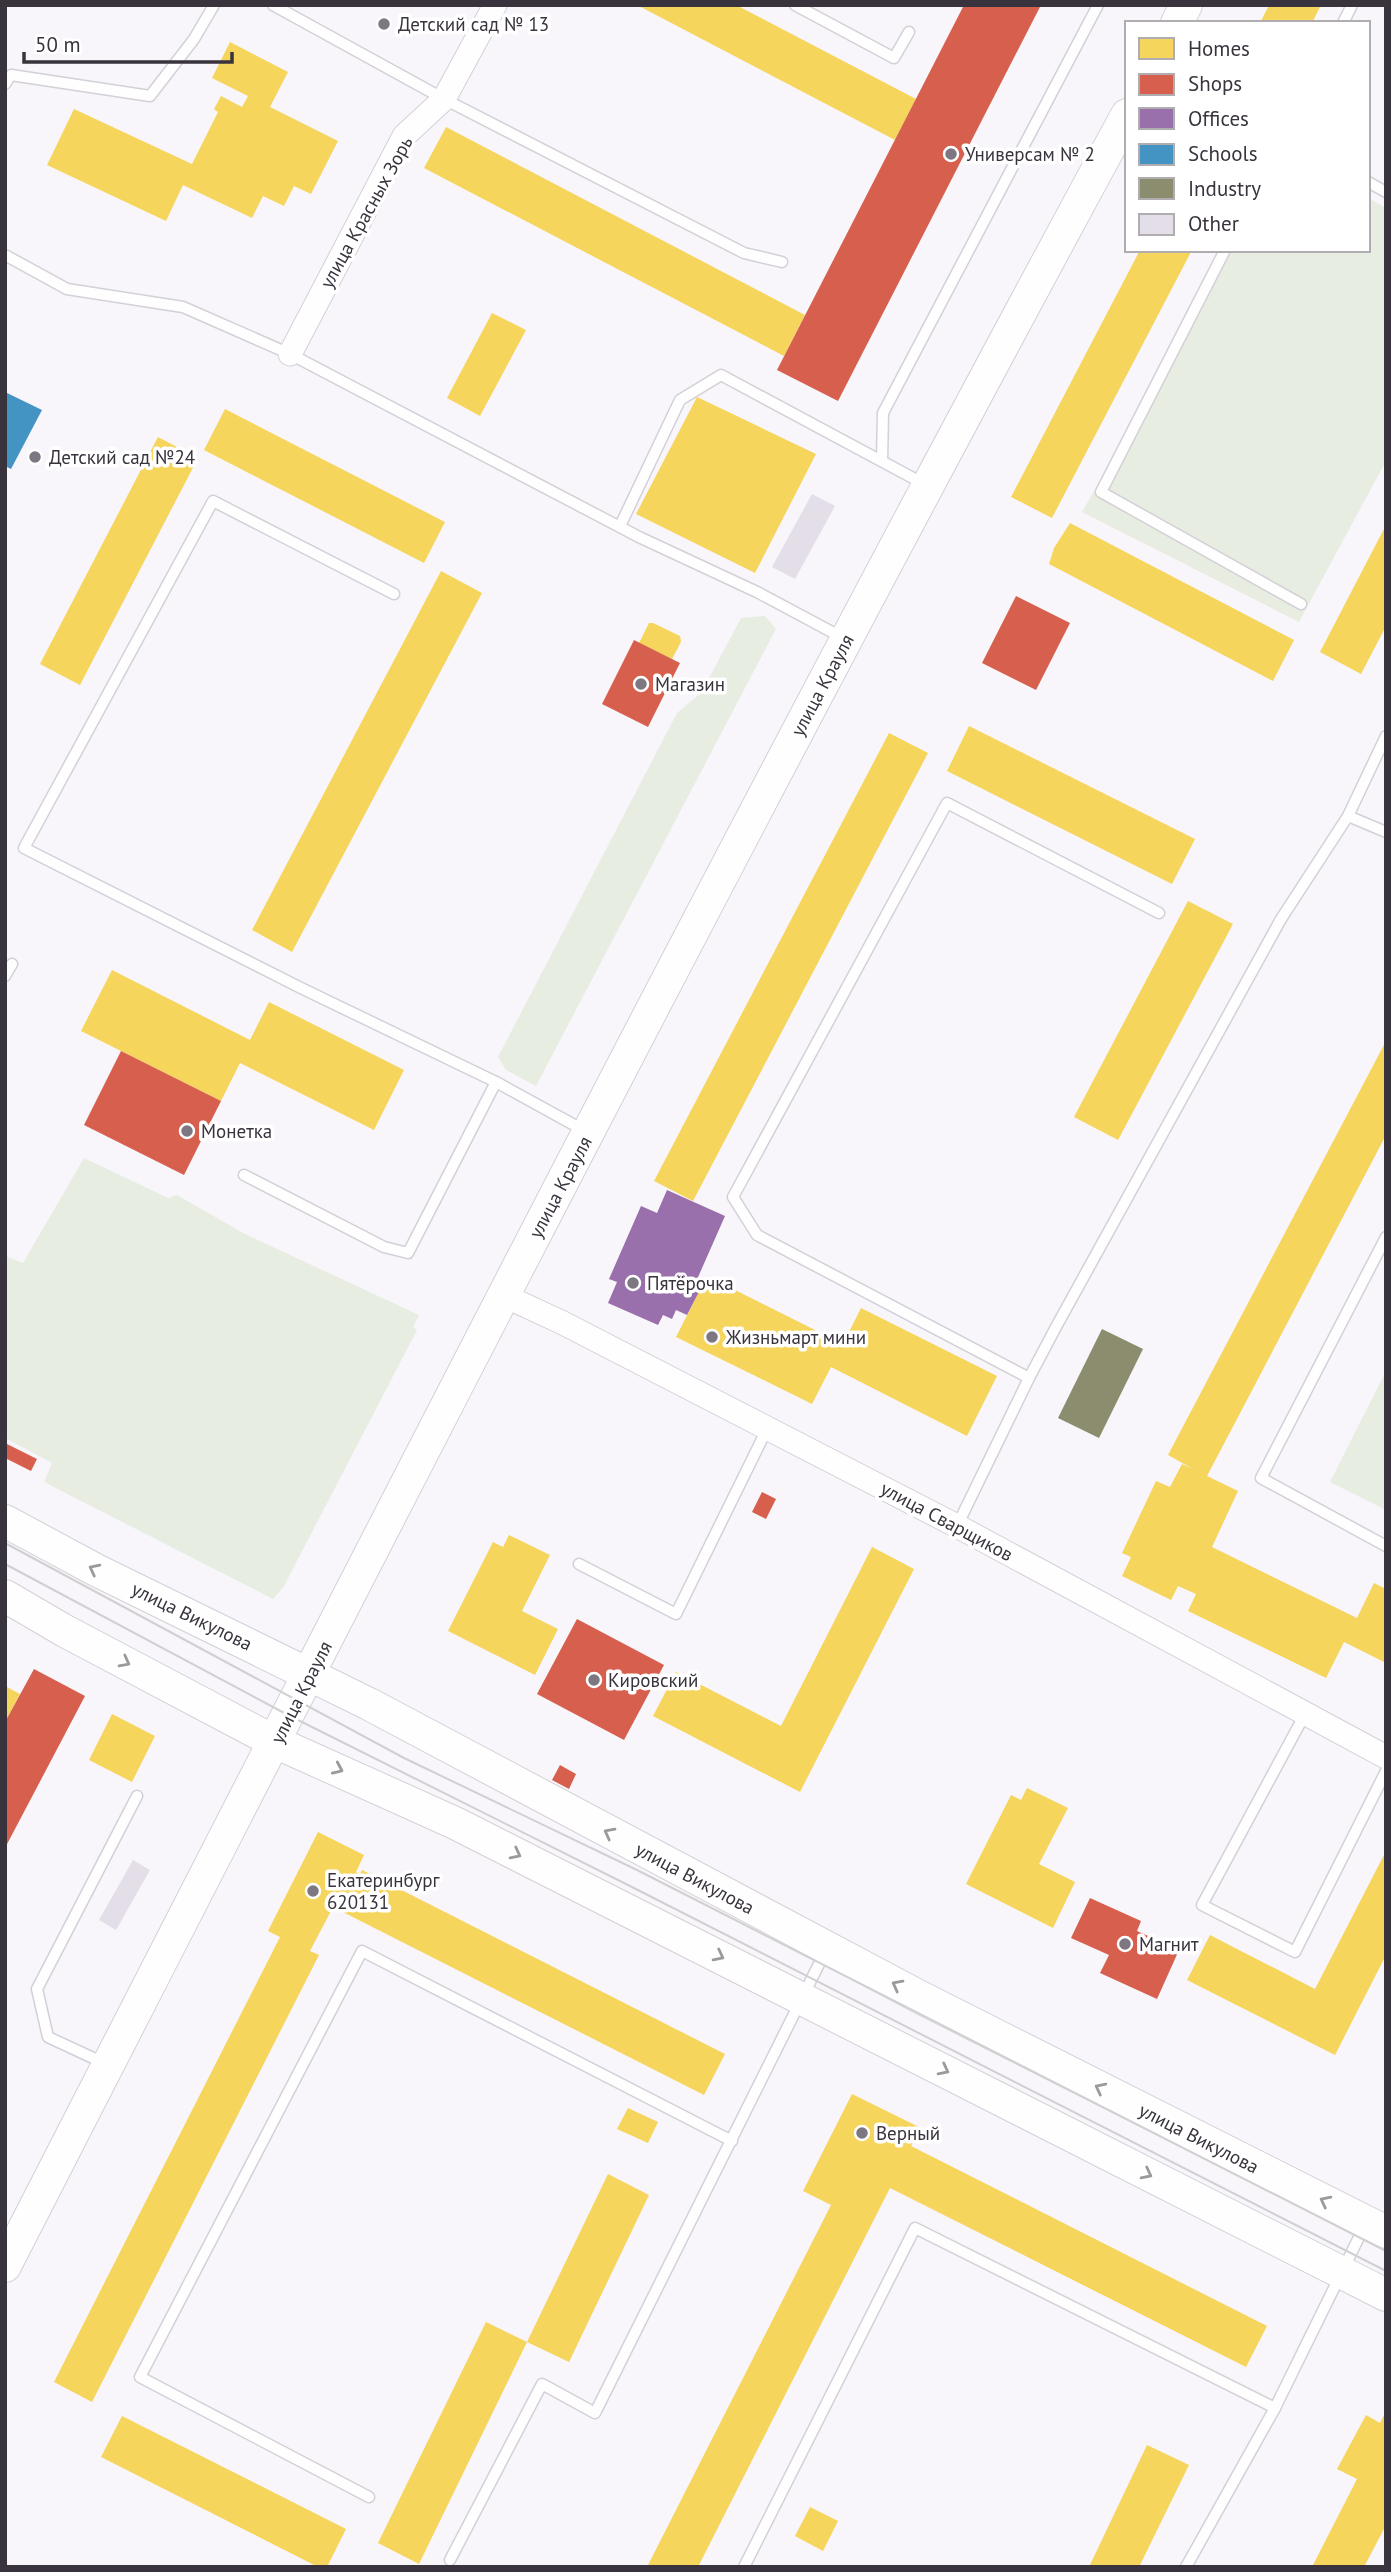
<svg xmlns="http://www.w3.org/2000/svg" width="1391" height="2572" viewBox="0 0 1391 2572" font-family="'PT Sans',sans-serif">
<rect width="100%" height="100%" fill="#f8f5fb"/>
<g fill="#e8ede2">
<path d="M 1368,198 L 1386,208 L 1386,461 L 1299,622 L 1082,512 L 1233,250 L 1368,250 Z"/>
<path d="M 765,616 L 776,629 L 536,1086 L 506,1070 L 498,1057 L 677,713 L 701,693 L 741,618 Z"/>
<path d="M 84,1158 L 168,1198 L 177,1195 L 245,1234 L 419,1315 L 413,1327 L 417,1330 L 284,1586 L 273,1599 L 44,1482 L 52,1463 L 5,1438 L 5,1256 L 23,1263 Z"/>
<path d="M 1386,1371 L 1386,1510 L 1330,1482 Z"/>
</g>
<g fill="#f6d55c">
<path d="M 637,5 L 736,5 L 916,99 L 895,140 Z"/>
<path d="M 1269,5 L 1321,5 L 1312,23 L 1260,23 Z"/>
<path d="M 230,42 L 288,72 L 270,107 L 338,141 L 311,194 L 294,186 L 284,206 L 263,196 L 252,218 L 183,185 L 166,221 L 47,165 L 74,109 L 192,164 L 218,112 L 214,109 L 221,96 L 242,107 L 248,96 L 212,78 Z"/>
<path d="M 446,127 L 805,315 L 784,356 L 424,168 Z"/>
<path d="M 1140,250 L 1192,250 L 1052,518 L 1011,497 Z"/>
<path d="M 492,313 L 526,330 L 480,416 L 447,398 Z"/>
<path d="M 697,397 L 816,454 L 755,573 L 636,514 Z"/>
<path d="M 225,409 L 445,522 L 424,563 L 204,450 Z"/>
<path d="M 158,437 L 198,458 L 80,685 L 40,664 Z"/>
<path d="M 1070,523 L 1294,640 L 1273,681 L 1049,564 L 1054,548 Z"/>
<path d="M 1386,525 L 1386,626 L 1361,674 L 1320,652 Z"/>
<path d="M 441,571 L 482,593 L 292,952 L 252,930 Z"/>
<path d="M 649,623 L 653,623 L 680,636 L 681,642 L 672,659 L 639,643 Z"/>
<path d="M 969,726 L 1195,839 L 1172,884 L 947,771 Z"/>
<path d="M 889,733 L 928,753 L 693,1201 L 654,1181 Z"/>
<path d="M 1188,901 L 1233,924 L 1118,1140 L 1074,1117 Z"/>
<path d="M 112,970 L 250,1040 L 269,1002 L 404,1070 L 374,1130 L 240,1063 L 221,1101 L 81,1031 Z"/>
<path d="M 1386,1041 L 1386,1135 L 1207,1476 L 1238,1491 L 1212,1547 L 1357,1618 L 1374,1583 L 1386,1589 L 1386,1663 L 1344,1642 L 1326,1678 L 1188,1611 L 1196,1594 L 1178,1586 L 1171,1600 L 1122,1576 L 1131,1557 L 1122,1553 L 1156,1481 L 1170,1487 L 1182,1464 L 1193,1469 L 1168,1455 Z"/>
<path d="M 707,1276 L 843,1344 L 861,1308 L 997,1376 L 967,1436 L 831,1367 L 812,1404 L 676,1337 Z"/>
<path d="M 509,1535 L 550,1555 L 522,1611 L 558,1629 L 535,1675 L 448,1631 L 493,1542 L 503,1547 Z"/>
<path d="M 872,1547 L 914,1569 L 800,1792 L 653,1716 L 676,1672 L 781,1726 Z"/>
<path d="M 5,1686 L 20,1694 L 5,1722 Z"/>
<path d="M 112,1714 L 155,1736 L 132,1782 L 89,1760 Z"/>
<path d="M 1027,1788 L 1068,1808 L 1039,1864 L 1075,1882 L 1053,1928 L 966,1884 L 1011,1795 L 1021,1800 Z"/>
<path d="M 318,1832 L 364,1855 L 356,1872 L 360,1874 L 362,1870 L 725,2054 L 704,2095 L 333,1907 L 310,1951 L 319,1955 L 92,2402 L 54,2382 L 280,1937 L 268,1931 Z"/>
<path d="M 1386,1851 L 1386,1955 L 1335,2055 L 1187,1980 L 1210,1935 L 1315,1989 Z"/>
<path d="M 852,2094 L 921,2128 L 911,2146 L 1267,2326 L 1246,2367 L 890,2188 L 698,2567 L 647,2567 L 831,2205 L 803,2191 Z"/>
<path d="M 628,2108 L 658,2122 L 648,2143 L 617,2129 Z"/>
<path d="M 608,2174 L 649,2195 L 569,2362 L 527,2342 Z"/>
<path d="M 486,2322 L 527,2342 L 419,2564 L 378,2543 Z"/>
<path d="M 1386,2411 L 1386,2525 L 1364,2567 L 1312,2567 L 1357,2479 L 1337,2469 L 1366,2415 L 1380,2423 Z"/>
<path d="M 122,2416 L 346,2529 L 327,2567 L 318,2567 L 101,2457 Z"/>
<path d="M 1147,2445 L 1189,2465 L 1139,2567 L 1089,2567 Z"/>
<path d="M 810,2507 L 838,2521 L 823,2551 L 795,2536 Z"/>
</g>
<g fill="#d6604d">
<path d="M 964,5 L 1041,5 L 838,401 L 777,370 Z"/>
<path d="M 1016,596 L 1070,623 L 1036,690 L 982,663 Z"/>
<path d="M 634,640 L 680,663 L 648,727 L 602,704 Z"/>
<path d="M 121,1051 L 221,1101 L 184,1175 L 84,1125 Z"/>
<path d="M 5,1443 L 37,1459 L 31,1471 L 5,1458 Z"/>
<path d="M 762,1492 L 776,1499 L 766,1519 L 752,1512 Z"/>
<path d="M 577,1619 L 664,1665 L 624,1740 L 537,1694 Z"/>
<path d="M 34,1669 L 85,1696 L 5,1848 L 5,1722 Z"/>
<path d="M 560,1765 L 576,1774 L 569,1789 L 552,1780 Z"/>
<path d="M 1090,1898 L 1141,1921 L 1137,1931 L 1179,1950 L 1157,1999 L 1100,1973 L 1109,1955 L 1071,1938 Z"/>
</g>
<path fill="#9970ab" d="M 667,1190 L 725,1216 L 695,1284 L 701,1288 L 688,1313 L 687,1315 L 676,1310 L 672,1319 L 663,1315 L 658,1325 L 608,1303 L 617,1282 L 609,1279 L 641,1206 L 657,1213 Z"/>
<path fill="#4393c3" d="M 5,392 L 42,410 L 11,469 L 5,466 Z"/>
<path fill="#8c8c6e" d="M 1102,1329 L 1143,1349 L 1099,1438 L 1058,1418 Z"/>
<g fill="#e3dee7">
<path d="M 812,494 L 835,506 L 795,579 L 772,567 Z"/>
<path d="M 133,1860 L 150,1870 L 116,1930 L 99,1920 Z"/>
</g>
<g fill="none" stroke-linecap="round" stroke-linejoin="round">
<g stroke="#d4d0d7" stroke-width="13">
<g id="lane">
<path d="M 273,5 L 444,99 L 744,253 L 782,262"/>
<path d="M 795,5 L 894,58 L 909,32"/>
<path d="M 1343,23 L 1352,5"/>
<path d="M 5,84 L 11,75 L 150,96 L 194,39 L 214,5"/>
<path d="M 1368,182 L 1386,192"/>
<path d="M 1225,250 L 1101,492 L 1301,604"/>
<path d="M 5,255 L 67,289 L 183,307 L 290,354 L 639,537 L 757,592 L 845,639"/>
<path d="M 882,461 L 883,413 L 1098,5"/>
<path d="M 620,526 L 680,400 L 721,375 L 926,485"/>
<path d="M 394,594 L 213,501 L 24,848 L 301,988 L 496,1082 L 587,1132"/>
<path d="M 1348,816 L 1386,832"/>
<path d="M 5,976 L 12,964"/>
<path d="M 244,1175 L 384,1247 L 408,1253 L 496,1082"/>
<path d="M 1386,1237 L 1261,1478 L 1386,1546"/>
<path d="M 1029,1378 L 757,1235 L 733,1197 L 947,803 L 1159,913"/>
<path d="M 957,1526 L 1029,1378 L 1056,1327 L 1281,919 L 1348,816 L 1386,736"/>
<path d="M 579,1564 L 676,1614 L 767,1429"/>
<path d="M 1305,1714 L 1202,1905 L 1295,1952 L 1386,1771"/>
<path d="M 106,2064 L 48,2037 L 37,1989 L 137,1796"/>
<path d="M 369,2497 L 140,2377 L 362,1951 L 732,2141"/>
<path d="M 450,2560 L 542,2384 L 595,2413 L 826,1950"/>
<path d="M 744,2567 L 915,2228 L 1275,2408"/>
<path d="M 1186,2567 L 1275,2408 L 1365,2225"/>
</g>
</g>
<g stroke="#d4d0d7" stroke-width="25">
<g id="street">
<path d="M 290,354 L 404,136 L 444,99 L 495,5"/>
<path d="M 503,1295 L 563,1323 L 957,1526 L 1386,1757"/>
</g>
</g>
<g stroke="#d4d0d7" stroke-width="34">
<g id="secondary">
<path d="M 1177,23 L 1186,5"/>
<path d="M 5,1521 L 96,1570 L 369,1704 L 918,1996 L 1386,2232"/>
<path d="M 5,1596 L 65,1631 L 275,1742 L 455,1823 L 1386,2295"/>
<path d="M 5,2266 C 374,1546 741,826 1127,115"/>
</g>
</g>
<use href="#lane" stroke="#fefefe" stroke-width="10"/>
<use href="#street" stroke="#fefefe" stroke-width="23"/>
<use href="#secondary" stroke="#fefefe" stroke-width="32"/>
<g stroke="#d0cfd1" stroke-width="2">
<path d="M 5,1543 L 404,1758 L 637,1870 L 1386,2251"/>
<path d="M 5,1564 L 288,1715 L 630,1886 L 1386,2271"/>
</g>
</g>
<defs><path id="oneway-chevron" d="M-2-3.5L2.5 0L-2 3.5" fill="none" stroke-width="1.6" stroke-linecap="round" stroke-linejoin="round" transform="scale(1.75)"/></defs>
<g stroke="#9c989e">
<use href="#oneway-chevron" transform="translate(94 1569) rotate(-153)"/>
<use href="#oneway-chevron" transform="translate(125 1662) rotate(28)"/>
<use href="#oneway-chevron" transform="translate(338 1769) rotate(24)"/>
<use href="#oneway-chevron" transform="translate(609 1833) rotate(-152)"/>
<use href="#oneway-chevron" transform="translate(516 1854) rotate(27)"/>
<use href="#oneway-chevron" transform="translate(719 1956) rotate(27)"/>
<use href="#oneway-chevron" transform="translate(897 1985) rotate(-152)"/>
<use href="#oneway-chevron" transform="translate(944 2070) rotate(27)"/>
<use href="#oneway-chevron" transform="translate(1100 2088) rotate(-153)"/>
<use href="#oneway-chevron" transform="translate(1147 2174) rotate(27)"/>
<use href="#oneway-chevron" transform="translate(1325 2201) rotate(-153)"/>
</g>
<g fill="#7c7780" stroke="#fff" stroke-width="2.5">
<circle cx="384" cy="24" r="7"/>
<circle cx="951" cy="154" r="7"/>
<circle cx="35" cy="457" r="7"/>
<circle cx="641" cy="684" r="7"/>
<circle cx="187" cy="1131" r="7"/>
<circle cx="633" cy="1283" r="7"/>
<circle cx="712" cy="1337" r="7"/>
<circle cx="594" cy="1680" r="7"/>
<circle cx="313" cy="1891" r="7"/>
<circle cx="1125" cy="1944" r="7"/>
<circle cx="862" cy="2133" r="7"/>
</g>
<g text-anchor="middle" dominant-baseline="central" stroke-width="7" stroke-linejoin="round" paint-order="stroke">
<g font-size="19" fill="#39333d" stroke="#fff" text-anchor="start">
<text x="398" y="24">Детский сад № 13</text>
<text x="965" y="154">Универсам № 2</text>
<text x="49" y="457">Детский сад №24</text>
<text x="655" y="684">Магазин</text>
<text x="201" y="1131">Монетка</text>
<text x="647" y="1283">Пятёрочка</text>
<text x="726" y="1337">Жизньмарт мини</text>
<text x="608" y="1680">Кировский</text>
<text x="327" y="1880">Екатеринбург<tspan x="327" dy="22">620131</tspan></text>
<text x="1139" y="1944">Магнит</text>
<text x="876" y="2133">Верный</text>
</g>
<g font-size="19" fill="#39333d" stroke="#fff">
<text transform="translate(366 212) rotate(-61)">улица Красных Зорь</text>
<text transform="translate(822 685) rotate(-62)">улица Крауля</text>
<text transform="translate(560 1187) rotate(-62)">улица Крауля</text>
<text transform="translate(947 1521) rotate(28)">улица Сварщиков</text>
<text transform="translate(192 1616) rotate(26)">улица Викулова</text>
<text transform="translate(301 1692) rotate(-63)">улица Крауля</text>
<text transform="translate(695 1878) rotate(28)">улица Викулова</text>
<text transform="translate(1199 2138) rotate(27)">улица Викулова</text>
</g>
</g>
<rect width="1391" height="2572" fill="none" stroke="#39333d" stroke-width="14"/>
<rect x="1125" y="21" width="245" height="231" fill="#ffffff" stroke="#b0adb1" stroke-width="2"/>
<rect x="1139" y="38" width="35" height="21" fill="#f6d55c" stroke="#b0adb1" stroke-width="2"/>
<text x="1188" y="56" font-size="21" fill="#39333d">Homes</text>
<rect x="1139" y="74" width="35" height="21" fill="#d6604d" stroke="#b0adb1" stroke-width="2"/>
<text x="1188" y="91" font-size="21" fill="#39333d">Shops</text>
<rect x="1139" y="108" width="35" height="21" fill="#9970ab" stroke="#b0adb1" stroke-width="2"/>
<text x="1188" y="126" font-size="21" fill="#39333d">Offices</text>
<rect x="1139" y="144" width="35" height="21" fill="#4393c3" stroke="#b0adb1" stroke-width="2"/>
<text x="1188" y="161" font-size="21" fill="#39333d">Schools</text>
<rect x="1139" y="178" width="35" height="21" fill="#8c8c6e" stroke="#b0adb1" stroke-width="2"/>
<text x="1188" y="196" font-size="21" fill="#39333d">Industry</text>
<rect x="1139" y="214" width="35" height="21" fill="#e3dee7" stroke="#b0adb1" stroke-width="2"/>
<text x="1188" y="231" font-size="21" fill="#39333d">Other</text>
<path d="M24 52v10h208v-10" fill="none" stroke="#39333d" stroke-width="3.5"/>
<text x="35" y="52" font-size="21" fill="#39333d" stroke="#ffffff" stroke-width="5" paint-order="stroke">50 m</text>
</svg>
